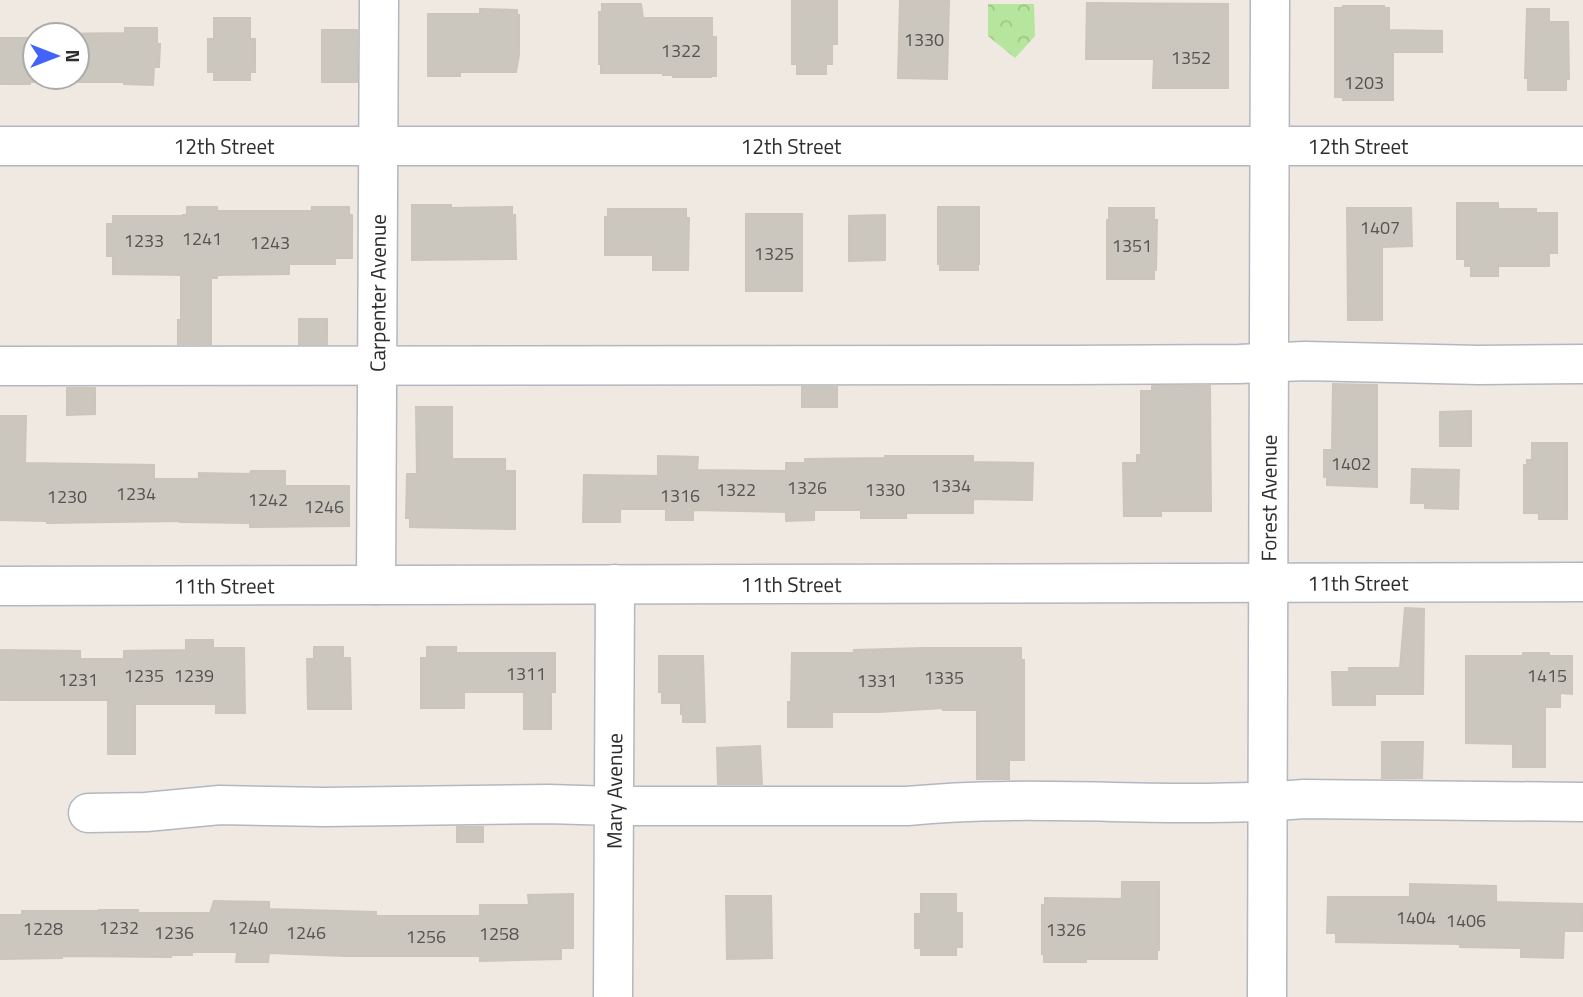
<svg xmlns="http://www.w3.org/2000/svg" width="1583" height="997" viewBox="0 0 1583 997" font-family="'Titillium Web',sans-serif">
<defs>
<pattern id="park-crowns" width="20" height="18" patternUnits="userSpaceOnUse" patternTransform="scale(1.75)"><rect width="20" height="18" fill="#b6e59e"/><path d="M2 6a3 3 0 1 1 6 0M12 15a3 3 0 1 1 6 0" fill="none" stroke="#9dc588"/></pattern>
</defs>
<rect width="100%" height="100%" fill="#efe9e1"/>
<path fill="url(#park-crowns)" d="M 988,4 L 1034,4 L 1035,36 L 1015,58 L 988,36 Z"/>
<g fill="#cbc7bf" stroke="#cbc5ba" stroke-width="2">
<path d="M 792,0 L 837,0 L 837,44 L 832,44 L 832,64 L 826,64 L 826,74 L 797,74 L 797,64 L 792,64 Z"/>
<path d="M 900,0 L 949,0 L 947,79 L 898,78 Z"/>
<path d="M 1087,3 L 1228,4 L 1228,88 L 1153,88 L 1154,59 L 1086,59 Z"/>
<path d="M 602,4 L 641,4 L 643,18 L 712,18 L 712,37 L 716,37 L 716,76 L 711,76 L 711,77 L 673,77 L 673,75 L 663,75 L 663,73 L 601,73 L 601,64 L 599,64 L 599,12 L 602,12 Z"/>
<path d="M 1343,6 L 1384,6 L 1384,8 L 1389,8 L 1389,30 L 1442,31 L 1442,52 L 1393,52 L 1393,100 L 1343,100 L 1343,97 L 1335,97 L 1335,8 L 1343,8 Z"/>
<path d="M 480,9 L 517,10 L 517,15 L 519,15 L 519,55 L 516,72 L 460,72 L 460,76 L 428,76 L 428,14 L 480,14 Z"/>
<path d="M 1527,9 L 1549,9 L 1549,22 L 1568,22 L 1569,79 L 1566,79 L 1566,90 L 1528,90 L 1528,78 L 1525,78 Z"/>
<path d="M 214,18 L 250,18 L 250,39 L 255,39 L 255,72 L 250,72 L 250,80 L 214,80 L 214,72 L 208,72 L 208,39 L 214,39 Z"/>
<path d="M 125,28 L 157,28 L 157,44 L 160,44 L 159,67 L 154,67 L 153,85 L 124,84 L 124,82 L 30,82 L 30,84 L 0,84 L 0,38 L 35,38 L 35,77 L 77,77 L 77,35 L 53,34 L 125,33 Z"/>
<rect x="322" y="30" width="35" height="52"/>
<path d="M 1457,203 L 1498,203 L 1498,209 L 1536,209 L 1536,213 L 1557,213 L 1557,253 L 1549,253 L 1549,266 L 1498,266 L 1498,276 L 1471,276 L 1471,266 L 1465,266 L 1465,259 L 1457,259 Z"/>
<path d="M 412,205 L 451,205 L 451,208 L 512,207 L 512,215 L 515,215 L 516,259 L 412,260 Z"/>
<path d="M 187,207 L 217,207 L 217,211 L 312,211 L 312,207 L 349,207 L 349,215 L 352,215 L 352,258 L 335,258 L 335,264 L 289,264 L 289,274 L 217,275 L 217,278 L 211,278 L 211,344 L 178,344 L 178,320 L 181,320 L 181,275 L 113,274 L 113,256 L 107,256 L 107,224 L 113,224 L 113,216 L 183,216 L 183,215 L 187,215 Z"/>
<path d="M 938,207 L 979,207 L 979,264 L 978,264 L 978,270 L 940,270 L 940,264 L 938,264 Z"/>
<path d="M 1109,208 L 1154,208 L 1154,220 L 1157,220 L 1156,270 L 1154,270 L 1154,279 L 1107,279 L 1107,220 L 1109,220 Z"/>
<path d="M 1347,208 L 1411,208 L 1412,246 L 1382,247 L 1382,320 L 1348,320 Z"/>
<path d="M 608,209 L 686,209 L 686,218 L 689,218 L 688,270 L 653,270 L 653,255 L 605,255 L 605,217 L 608,217 Z"/>
<rect x="746" y="214" width="56" height="77"/>
<path d="M 885,215 L 885,260 L 849,261 L 849,216 Z"/>
<rect x="299" y="319" width="28" height="25"/>
<path d="M 1333,384 L 1377,385 L 1377,487 L 1327,485 L 1327,477 L 1324,477 L 1324,450 L 1332,450 Z"/>
<path d="M 1152,386 L 1210,386 L 1211,511 L 1161,511 L 1161,516 L 1124,516 L 1123,463 L 1137,463 L 1137,455 L 1141,455 L 1141,391 L 1152,391 Z"/>
<rect x="802" y="387" width="35" height="20"/>
<path d="M 67,388 L 95,388 L 95,414 L 67,415 Z"/>
<path d="M 416,407 L 452,407 L 452,459 L 505,459 L 505,471 L 515,471 L 515,529 L 410,527 L 410,518 L 406,518 L 407,474 L 417,474 Z"/>
<path d="M 1471,411 L 1471,446 L 1440,446 L 1440,412 Z"/>
<path d="M 0,416 L 26,416 L 25,463 L 154,465 L 154,479 L 199,479 L 199,473 L 250,474 L 251,471 L 285,471 L 285,486 L 349,486 L 349,526 L 250,527 L 250,523 L 180,522 L 180,521 L 47,523 L 47,521 L 0,520 Z"/>
<path d="M 1532,443 L 1567,443 L 1567,519 L 1539,519 L 1539,513 L 1524,513 L 1524,465 L 1527,465 L 1527,460 L 1532,460 Z"/>
<path d="M 658,456 L 698,457 L 697,470 L 786,471 L 786,463 L 805,463 L 805,459 L 885,458 L 885,456 L 973,456 L 973,462 L 1033,463 L 1032,500 L 973,499 L 973,513 L 906,513 L 906,518 L 861,518 L 861,510 L 814,510 L 814,520 L 786,521 L 786,512 L 693,510 L 693,520 L 666,520 L 666,509 L 620,509 L 620,522 L 583,522 L 584,475 L 658,476 Z"/>
<path d="M 1412,469 L 1459,470 L 1458,509 L 1425,508 L 1425,503 L 1411,503 Z"/>
<path d="M 1405,608 L 1424,609 L 1423,694 L 1375,694 L 1375,705 L 1333,705 L 1332,672 L 1349,672 L 1349,668 L 1400,668 Z"/>
<path d="M 186,640 L 213,640 L 213,648 L 244,648 L 245,713 L 216,713 L 216,704 L 135,704 L 135,754 L 108,754 L 108,700 L 0,700 L 0,650 L 80,651 L 80,659 L 124,659 L 124,651 L 186,650 Z"/>
<path d="M 314,647 L 343,647 L 343,658 L 350,658 L 351,709 L 308,709 L 307,659 L 314,659 Z"/>
<path d="M 427,647 L 456,647 L 456,653 L 555,653 L 555,692 L 551,692 L 551,729 L 524,729 L 524,692 L 464,692 L 464,708 L 421,708 L 421,658 L 427,658 Z"/>
<path d="M 924,648 L 1021,648 L 1021,660 L 1024,660 L 1024,760 L 1009,760 L 1009,779 L 977,779 L 977,710 L 943,710 L 943,708 L 879,712 L 832,712 L 832,727 L 788,727 L 788,702 L 791,702 L 792,653 L 854,653 L 854,650 Z"/>
<path d="M 1523,653 L 1549,653 L 1549,656 L 1572,656 L 1572,694 L 1560,693 L 1560,707 L 1545,707 L 1545,767 L 1513,767 L 1513,744 L 1466,743 L 1466,656 L 1523,656 Z"/>
<path d="M 659,656 L 703,656 L 705,722 L 683,722 L 683,714 L 681,714 L 681,703 L 662,703 L 662,692 L 659,692 Z"/>
<path d="M 1382,742 L 1423,742 L 1422,778 L 1382,778 Z"/>
<path d="M 760,746 L 762,784 L 718,784 L 717,748 Z"/>
<rect x="457" y="827" width="26" height="15"/>
<path d="M 1122,882 L 1159,882 L 1159,950 L 1157,950 L 1157,959 L 1086,959 L 1086,962 L 1044,962 L 1044,954 L 1042,954 L 1042,905 L 1045,905 L 1045,898 L 1120,899 L 1122,898 Z"/>
<path d="M 1410,884 L 1496,886 L 1496,902 L 1583,904 L 1583,931 L 1564,931 L 1563,958 L 1521,957 L 1521,948 L 1460,947 L 1460,944 L 1336,942 L 1336,933 L 1327,933 L 1328,897 L 1410,897 Z"/>
<path d="M 573,894 L 573,948 L 561,948 L 561,959 L 480,961 L 480,956 L 344,956 L 269,953 L 268,962 L 236,962 L 237,952 L 192,952 L 192,955 L 171,955 L 171,957 L 62,956 L 62,958 L 0,959 L 0,915 L 22,915 L 22,911 L 99,911 L 99,910 L 138,910 L 138,913 L 210,913 L 214,901 L 269,902 L 269,909 L 376,912 L 376,916 L 480,916 L 480,905 L 529,905 L 528,895 Z"/>
<path d="M 921,894 L 956,894 L 956,913 L 962,913 L 962,947 L 956,947 L 956,955 L 921,955 L 921,948 L 915,948 L 915,914 L 921,914 Z"/>
<path d="M 726,896 L 771,896 L 772,958 L 727,959 Z"/>
</g>
<g fill="none" stroke-linecap="round" stroke-linejoin="round">
<g stroke="#b4b7c1" stroke-width="41">
<g id="minor">
<path id="s1" d="M 0,146 L 1583,146"/>
<path d="M 0,366 L 1068,365 L 1239,364 L 1305,361 L 1479,365 L 1583,364"/>
<path id="s2" d="M 376,585 L 379,0"/>
<path id="s3" d="M 0,586 L 1583,582"/>
<path d="M 88,813 L 146,812 L 220,805 L 325,807 L 548,804 L 614,806 L 907,806 C 1039,793 1172,810 1304,799 L 1583,802"/>
<path id="s4" d="M 613,997 L 615,584"/>
<path id="s5" d="M 1267,997 L 1270,0"/>
</g>
</g>
<use href="#minor" stroke="#fff" stroke-width="38"/>
</g>
<g text-anchor="middle" dominant-baseline="central" stroke-width="7" stroke-linejoin="round" paint-order="stroke">
<g font-size="18" fill="#555452">
<text x="924" y="39">1330</text>
<text x="681" y="50">1322</text>
<text x="1191" y="57">1352</text>
<text x="1364" y="82">1203</text>
<text x="1380" y="227">1407</text>
<text x="202" y="238">1241</text>
<text x="144" y="240">1233</text>
<text x="270" y="242">1243</text>
<text x="1132" y="245">1351</text>
<text x="774" y="253">1325</text>
<text x="1351" y="463">1402</text>
<text x="951" y="485">1334</text>
<text x="807" y="487">1326</text>
<text x="736" y="489">1322</text>
<text x="885" y="489">1330</text>
<text x="136" y="493">1234</text>
<text x="680" y="495">1316</text>
<text x="67" y="496">1230</text>
<text x="268" y="499">1242</text>
<text x="324" y="506">1246</text>
<text x="526" y="673">1311</text>
<text x="144" y="675">1235</text>
<text x="194" y="675">1239</text>
<text x="1547" y="675">1415</text>
<text x="944" y="677">1335</text>
<text x="78" y="679">1231</text>
<text x="877" y="680">1331</text>
<text x="1416" y="917">1404</text>
<text x="1466" y="920">1406</text>
<text x="119" y="927">1232</text>
<text x="248" y="927">1240</text>
<text x="43" y="928">1228</text>
<text x="1066" y="929">1326</text>
<text x="174" y="932">1236</text>
<text x="306" y="932">1246</text>
<text x="499" y="933">1258</text>
<text x="426" y="936">1256</text>
</g>
<g font-size="21" fill="#2e2e2e" stroke="#fff">
<text stroke="none"><textPath href="#s1" startOffset="224">12th Street</textPath></text>
<text stroke="none"><textPath href="#s1" startOffset="791">12th Street</textPath></text>
<text stroke="none"><textPath href="#s1" startOffset="1358">12th Street</textPath></text>
<text stroke="none"><textPath href="#s2" startOffset="292">Carpenter Avenue</textPath></text>
<text stroke="none"><textPath href="#s5" startOffset="499">Forest Avenue</textPath></text>
<text stroke="none"><textPath href="#s3" startOffset="1358">11th Street</textPath></text>
<text stroke="none"><textPath href="#s3" startOffset="791">11th Street</textPath></text>
<text stroke="none"><textPath href="#s3" startOffset="224">11th Street</textPath></text>
<text stroke="none"><textPath href="#s4" startOffset="206">Mary Avenue</textPath></text>
</g>
</g>
<g transform="translate(56 56) rotate(90)"><circle r="33" fill="#ffffff" stroke="#ababab" stroke-width="2"/>
<path d="M0-5L12 26L0 18L-12 26Z" fill="#4264fb"/>
<text y="-10" font-size="19" font-weight="bold" text-anchor="middle" fill="#2e2e2e">N</text>
</g>
</svg>
